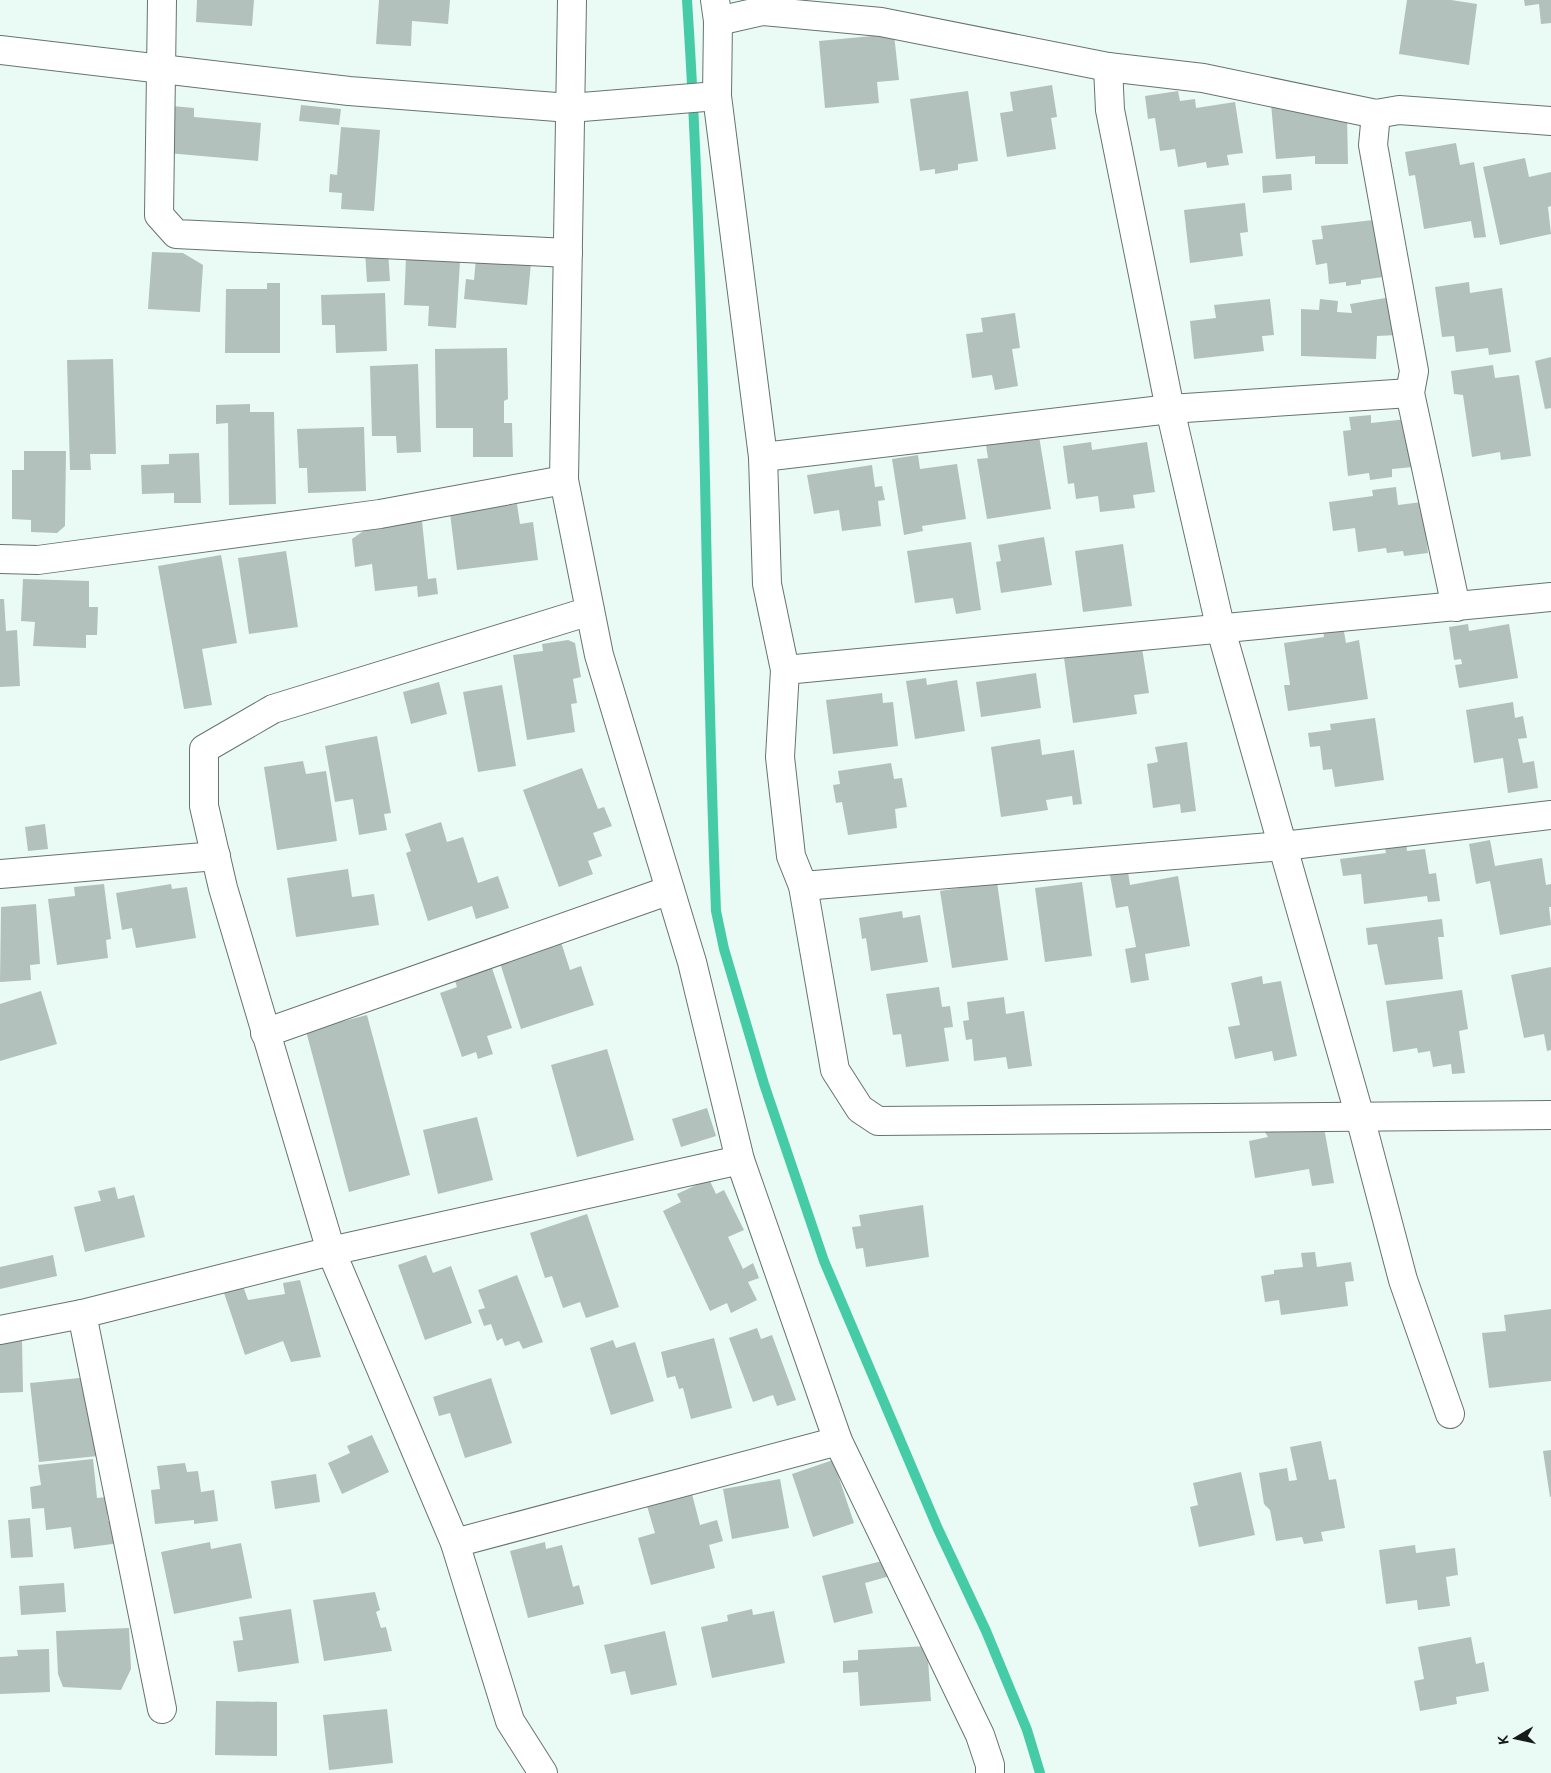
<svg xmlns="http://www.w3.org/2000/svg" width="1551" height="1773" viewBox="0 0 1551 1773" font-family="Figtree,sans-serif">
<rect width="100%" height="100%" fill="#eafaf4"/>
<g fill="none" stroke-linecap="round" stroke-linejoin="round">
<path stroke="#45cca7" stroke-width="10" d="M 687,0 C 707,303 704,607 716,911 L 724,949 L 764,1084 L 824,1261 L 938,1529 L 986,1631 L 1027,1730 L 1040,1773"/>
</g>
<g fill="#b3c1bc">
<path d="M 197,0 L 254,0 L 252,26 L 196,22 Z"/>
<path d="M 379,0 L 450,0 L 448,24 L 412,21 L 411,46 L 376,44 Z"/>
<path d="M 1407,0 L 1451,0 L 1477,4 L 1469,65 L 1399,54 Z"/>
<path d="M 1524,0 L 1551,0 L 1551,23 L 1541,24 L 1539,4 L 1525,6 Z"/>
<path d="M 894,34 L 899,80 L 877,82 L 879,103 L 825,108 L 819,41 Z"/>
<path d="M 1052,85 L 1057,117 L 1051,118 L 1056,149 L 1007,157 L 1000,113 L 1013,111 L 1010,92 Z"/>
<path d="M 968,91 L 978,161 L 958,164 L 958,170 L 935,174 L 935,169 L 920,171 L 910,99 Z"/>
<path d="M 1178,91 L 1180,101 L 1195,99 L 1196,108 L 1235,102 L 1243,153 L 1227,155 L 1229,165 L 1207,168 L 1206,162 L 1178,167 L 1175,149 L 1160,151 L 1155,118 L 1148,119 L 1145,96 Z"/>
<path d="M 1271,104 L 1320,108 L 1322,117 L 1347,116 L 1348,164 L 1315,164 L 1315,156 L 1276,159 Z"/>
<path d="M 301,105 L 341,109 L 339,125 L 299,121 Z"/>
<path d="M 172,106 L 194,108 L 194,117 L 261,123 L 258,161 L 167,153 Z"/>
<path d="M 341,127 L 380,130 L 374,211 L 341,209 L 342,193 L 329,192 L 330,174 L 337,175 Z"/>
<path d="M 1456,143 L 1460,165 L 1474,162 L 1486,237 L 1474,238 L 1471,221 L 1424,229 L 1415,175 L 1409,176 L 1405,152 Z"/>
<path d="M 1525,158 L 1529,177 L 1551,172 L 1551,206 L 1548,207 L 1551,234 L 1500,245 L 1483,167 Z"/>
<path d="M 1291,174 L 1292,190 L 1263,193 L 1262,176 Z"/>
<path d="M 1245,203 L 1248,232 L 1240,233 L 1243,256 L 1190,263 L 1184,210 Z"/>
<path d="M 1382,219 L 1390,276 L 1361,280 L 1361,284 L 1346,286 L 1346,282 L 1329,284 L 1327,263 L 1316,265 L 1312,240 L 1323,239 L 1321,226 Z"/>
<path d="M 388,251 L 390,281 L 367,282 L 365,252 Z"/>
<path d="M 152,252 L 183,253 L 203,265 L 200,312 L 148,309 Z"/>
<path d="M 406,258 L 460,261 L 456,328 L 428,326 L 429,306 L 404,305 Z"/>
<path d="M 476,258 L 531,263 L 527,305 L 464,299 L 466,279 L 474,280 Z"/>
<path d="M 1469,282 L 1470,293 L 1502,288 L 1511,352 L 1489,355 L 1488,348 L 1456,352 L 1454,336 L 1442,337 L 1435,287 Z"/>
<path d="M 267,283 L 280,283 L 280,353 L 225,353 L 226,289 L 267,289 Z"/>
<path d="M 385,293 L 387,351 L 336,353 L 335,325 L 322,325 L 321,295 Z"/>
<path d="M 1391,297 L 1397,335 L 1377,336 L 1376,359 L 1301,356 L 1301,309 L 1319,310 L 1320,299 L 1338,301 L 1337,312 L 1352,313 L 1350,304 Z"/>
<path d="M 1270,299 L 1274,335 L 1262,336 L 1264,351 L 1194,359 L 1190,321 L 1216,318 L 1214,305 Z"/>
<path d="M 1015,313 L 1020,348 L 1012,349 L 1018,386 L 995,390 L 992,375 L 972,378 L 966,334 L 983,332 L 981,318 Z"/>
<path d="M 507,348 L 508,399 L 504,401 L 504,423 L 512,423 L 513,457 L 473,457 L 473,428 L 436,428 L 435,349 Z"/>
<path d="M 1551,357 L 1551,408 L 1545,409 L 1535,361 Z"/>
<path d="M 113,359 L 116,454 L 90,454 L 91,470 L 70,470 L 67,360 Z"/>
<path d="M 418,364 L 421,452 L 397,453 L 396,436 L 372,436 L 370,366 Z"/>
<path d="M 1493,365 L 1495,378 L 1519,375 L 1531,456 L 1501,460 L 1500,452 L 1472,457 L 1463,395 L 1454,394 L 1451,371 Z"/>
<path d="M 250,404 L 250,412 L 274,412 L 276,504 L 229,505 L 228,423 L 216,424 L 216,405 Z"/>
<path d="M 1371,415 L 1371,423 L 1407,419 L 1413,467 L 1392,469 L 1392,477 L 1370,480 L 1369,473 L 1348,476 L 1343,431 L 1351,430 L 1349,417 Z"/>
<path d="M 364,427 L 366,491 L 308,493 L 307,468 L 299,468 L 297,429 Z"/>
<path d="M 1039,436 L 1051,509 L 987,519 L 977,459 L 988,458 L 986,445 Z"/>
<path d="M 1091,442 L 1092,450 L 1147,442 L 1155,492 L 1133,495 L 1135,508 L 1100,512 L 1098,496 L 1076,499 L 1074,483 L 1068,484 L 1063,446 Z"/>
<path d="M 24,451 L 66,451 L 65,526 L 57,533 L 31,532 L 31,520 L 12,519 L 12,470 L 24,470 Z"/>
<path d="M 199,453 L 201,503 L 174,503 L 174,493 L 142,494 L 141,465 L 169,464 L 169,454 Z"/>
<path d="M 918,455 L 920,469 L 957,464 L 966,519 L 922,526 L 923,531 L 904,535 L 892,459 Z"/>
<path d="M 872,465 L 875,487 L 882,486 L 885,500 L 878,501 L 881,526 L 842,531 L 839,510 L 814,514 L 807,475 Z"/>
<path d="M 1396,487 L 1398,505 L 1422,502 L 1428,553 L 1404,556 L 1403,551 L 1387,553 L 1386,548 L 1358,552 L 1355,528 L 1333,531 L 1329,502 L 1373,496 L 1372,490 Z"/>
<path d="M 517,504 L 520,524 L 533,522 L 538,560 L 457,570 L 450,513 Z"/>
<path d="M 422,521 L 428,579 L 436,578 L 438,594 L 418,597 L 417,586 L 375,591 L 372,564 L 355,567 L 352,539 L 369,527 Z"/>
<path d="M 1044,537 L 1052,585 L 1001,593 L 996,562 L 1001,561 L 998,545 Z"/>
<path d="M 971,542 L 981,610 L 956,614 L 953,598 L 915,603 L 907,551 Z"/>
<path d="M 1123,544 L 1132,606 L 1083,612 L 1075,551 Z"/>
<path d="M 286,551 L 298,627 L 249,634 L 238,558 Z"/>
<path d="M 221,555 L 237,643 L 202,649 L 212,705 L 184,709 L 158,566 Z"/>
<path d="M 23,579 L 89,581 L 89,607 L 98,607 L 97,635 L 86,635 L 86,648 L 33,646 L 35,622 L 21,621 Z"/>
<path d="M 0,599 L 4,599 L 6,631 L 17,630 L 20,686 L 0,687 Z"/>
<path d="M 1468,624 L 1469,631 L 1509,624 L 1518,678 L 1459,688 L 1455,665 L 1462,664 L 1461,659 L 1454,660 L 1449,627 Z"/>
<path d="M 1343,626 L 1346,643 L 1359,640 L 1368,699 L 1288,711 L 1284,685 L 1290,685 L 1284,643 L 1324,637 L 1323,629 Z"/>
<path d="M 568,640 L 575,643 L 581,677 L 573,679 L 577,703 L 571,704 L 575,732 L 527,740 L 513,655 L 543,651 L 542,644 Z"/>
<path d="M 1142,648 L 1149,693 L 1134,695 L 1137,714 L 1073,723 L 1064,658 Z"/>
<path d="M 1036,673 L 1041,708 L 981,717 L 976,682 Z"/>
<path d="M 926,678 L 927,685 L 957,680 L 965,731 L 915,739 L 906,681 Z"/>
<path d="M 439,682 L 447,714 L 411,724 L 403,692 Z"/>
<path d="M 502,685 L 516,766 L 478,772 L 463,692 Z"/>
<path d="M 882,693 L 883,703 L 893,702 L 898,746 L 833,754 L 826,700 Z"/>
<path d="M 1513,702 L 1515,718 L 1523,716 L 1527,738 L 1518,739 L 1523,763 L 1534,761 L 1538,788 L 1508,793 L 1503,758 L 1474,763 L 1466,710 Z"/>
<path d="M 1375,718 L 1384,780 L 1335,787 L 1332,769 L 1323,770 L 1320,746 L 1310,747 L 1308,733 L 1331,730 L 1330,724 Z"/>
<path d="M 377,736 L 391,813 L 384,814 L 387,830 L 359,835 L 353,799 L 335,802 L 325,746 Z"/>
<path d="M 1040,739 L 1042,755 L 1074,750 L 1082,804 L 1073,805 L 1072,796 L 1046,800 L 1048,810 L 1001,817 L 991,747 Z"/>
<path d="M 1187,742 L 1196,811 L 1181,813 L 1180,804 L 1153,808 L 1147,764 L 1158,762 L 1155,747 Z"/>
<path d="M 303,761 L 306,774 L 326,771 L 337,841 L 277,850 L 264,767 Z"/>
<path d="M 891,763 L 894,779 L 902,778 L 907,807 L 895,809 L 897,828 L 848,835 L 842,802 L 836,803 L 833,785 L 840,784 L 838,771 Z"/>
<path d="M 582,768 L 598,809 L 604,807 L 612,826 L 593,833 L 602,856 L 588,861 L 593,874 L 559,887 L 523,790 Z"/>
<path d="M 441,822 L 447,842 L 463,837 L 478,883 L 498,876 L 509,908 L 476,919 L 472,906 L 428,921 L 406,853 L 411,851 L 405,834 Z"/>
<path d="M 45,824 L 48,849 L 28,851 L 25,827 Z"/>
<path d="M 1490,840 L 1495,866 L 1542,858 L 1546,885 L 1551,884 L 1551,907 L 1549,907 L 1551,925 L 1500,935 L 1490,881 L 1476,884 L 1469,844 Z"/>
<path d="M 1406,841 L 1407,851 L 1425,849 L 1429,874 L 1436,873 L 1440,901 L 1428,902 L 1427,896 L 1364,904 L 1361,874 L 1343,876 L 1340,859 L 1386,853 L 1384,844 Z"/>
<path d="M 348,869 L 352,897 L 374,894 L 379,925 L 296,937 L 287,878 Z"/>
<path d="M 1128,872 L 1130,885 L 1178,876 L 1190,946 L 1145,954 L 1149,980 L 1131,983 L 1125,949 L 1136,947 L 1128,906 L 1116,908 L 1110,875 Z"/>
<path d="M 997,882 L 1008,960 L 952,968 L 940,891 Z"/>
<path d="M 1082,882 L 1092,956 L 1045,962 L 1035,888 Z"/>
<path d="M 104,884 L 111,939 L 106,940 L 108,958 L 57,965 L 48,899 L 75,896 L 74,887 Z"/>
<path d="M 171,884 L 172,889 L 187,887 L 196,938 L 136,948 L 132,928 L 122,930 L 116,893 Z"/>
<path d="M 36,904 L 40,964 L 30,965 L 31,980 L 0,982 L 1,907 Z"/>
<path d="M 902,911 L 903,918 L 920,915 L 928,962 L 871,971 L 866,938 L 862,939 L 859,918 Z"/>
<path d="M 1442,919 L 1444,937 L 1438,937 L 1443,979 L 1385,985 L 1377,944 L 1368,945 L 1366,928 Z"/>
<path d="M 561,942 L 570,970 L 581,966 L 594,1005 L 521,1029 L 500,963 Z"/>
<path d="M 1551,967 L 1551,1050 L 1547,1051 L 1544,1034 L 1524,1038 L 1511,975 Z"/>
<path d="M 492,968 L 512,1028 L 487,1036 L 493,1054 L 478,1059 L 476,1052 L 462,1057 L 440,993 L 457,987 L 455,981 Z"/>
<path d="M 1262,976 L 1263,984 L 1281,981 L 1297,1056 L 1274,1061 L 1272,1051 L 1235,1059 L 1228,1027 L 1240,1025 L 1231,983 Z"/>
<path d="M 939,987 L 942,1007 L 950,1006 L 953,1027 L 944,1028 L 949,1061 L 906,1067 L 901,1034 L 893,1035 L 886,994 Z"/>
<path d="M 1462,990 L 1468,1029 L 1459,1031 L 1465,1073 L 1452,1074 L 1451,1064 L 1433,1067 L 1430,1051 L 1418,1053 L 1417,1048 L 1393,1052 L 1386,1001 Z"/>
<path d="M 41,991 L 57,1044 L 0,1061 L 0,1004 Z"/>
<path d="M 1004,997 L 1006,1014 L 1024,1011 L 1032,1066 L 1008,1069 L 1006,1057 L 974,1061 L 972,1039 L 966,1040 L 963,1021 L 969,1020 L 967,1002 Z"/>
<path d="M 367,1015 L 410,1175 L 349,1192 L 306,1031 Z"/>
<path d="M 607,1049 L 634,1140 L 577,1157 L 551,1065 Z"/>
<path d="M 707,1108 L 716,1136 L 681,1147 L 672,1119 Z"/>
<path d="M 477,1117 L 493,1180 L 438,1194 L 423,1130 Z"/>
<path d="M 1323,1122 L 1334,1183 L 1312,1186 L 1309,1169 L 1255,1178 L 1249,1141 L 1268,1137 L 1265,1132 Z"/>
<path d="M 709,1179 L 716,1194 L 724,1190 L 744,1230 L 728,1237 L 743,1269 L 753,1263 L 759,1278 L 748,1282 L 757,1300 L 731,1313 L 727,1303 L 710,1311 L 663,1211 L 681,1202 L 677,1194 Z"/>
<path d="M 115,1187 L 118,1199 L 134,1195 L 145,1237 L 85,1252 L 74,1207 L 101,1201 L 98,1191 Z"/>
<path d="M 923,1205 L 929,1257 L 866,1267 L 863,1248 L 856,1249 L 852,1227 L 861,1226 L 859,1215 Z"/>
<path d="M 587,1214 L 619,1307 L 586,1318 L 580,1302 L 563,1308 L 552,1276 L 545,1278 L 530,1233 Z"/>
<path d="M 1315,1252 L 1317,1267 L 1351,1262 L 1354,1281 L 1345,1282 L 1348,1306 L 1281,1315 L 1279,1300 L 1265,1302 L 1261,1276 L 1274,1274 L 1274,1270 L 1303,1267 L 1301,1253 Z"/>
<path d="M 53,1255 L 57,1276 L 0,1289 L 0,1267 Z"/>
<path d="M 426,1255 L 433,1273 L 451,1266 L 472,1323 L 425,1340 L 398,1265 Z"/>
<path d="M 517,1275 L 543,1342 L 523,1349 L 519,1341 L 505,1346 L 502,1338 L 497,1341 L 491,1324 L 484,1326 L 478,1310 L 485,1308 L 478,1290 Z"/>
<path d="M 300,1280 L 321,1357 L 291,1362 L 283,1341 L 245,1355 L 223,1290 L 243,1286 L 248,1300 L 285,1294 L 283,1283 Z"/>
<path d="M 1551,1309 L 1551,1381 L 1489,1388 L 1482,1333 L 1506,1331 L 1504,1315 Z"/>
<path d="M 757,1328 L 761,1339 L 772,1335 L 796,1400 L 777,1406 L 773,1395 L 753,1402 L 729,1338 Z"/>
<path d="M 714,1338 L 732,1408 L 691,1419 L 683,1388 L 679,1389 L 675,1376 L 667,1378 L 661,1352 Z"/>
<path d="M 0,1339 L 22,1339 L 23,1392 L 0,1393 Z"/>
<path d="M 613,1340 L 616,1348 L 635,1342 L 654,1401 L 611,1415 L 590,1348 Z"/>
<path d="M 89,1377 L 98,1456 L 39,1462 L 30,1383 Z"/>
<path d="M 491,1378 L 512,1443 L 465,1458 L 450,1413 L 439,1416 L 433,1397 Z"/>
<path d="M 372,1435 L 389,1472 L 342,1494 L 328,1463 L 350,1453 L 347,1446 Z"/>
<path d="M 1321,1441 L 1329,1480 L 1336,1479 L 1345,1528 L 1321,1532 L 1323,1541 L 1304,1544 L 1302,1537 L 1276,1541 L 1270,1510 L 1264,1504 L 1259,1473 L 1287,1468 L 1289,1481 L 1297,1480 L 1290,1447 Z"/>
<path d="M 1551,1450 L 1551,1497 L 1550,1497 L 1543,1451 Z"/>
<path d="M 93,1459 L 97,1498 L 106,1497 L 108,1521 L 118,1520 L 120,1543 L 74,1549 L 71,1527 L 46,1530 L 44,1508 L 32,1509 L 30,1487 L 41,1485 L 38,1465 Z"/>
<path d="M 833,1460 L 854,1523 L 813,1537 L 792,1474 Z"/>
<path d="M 185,1463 L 187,1472 L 198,1471 L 201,1492 L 214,1490 L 218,1521 L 194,1524 L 194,1520 L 155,1524 L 151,1490 L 160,1489 L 157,1466 Z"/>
<path d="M 1241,1472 L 1255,1535 L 1199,1547 L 1190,1507 L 1198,1505 L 1193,1483 Z"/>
<path d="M 316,1474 L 320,1502 L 275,1509 L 271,1481 Z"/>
<path d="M 780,1479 L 789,1528 L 732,1539 L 723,1489 Z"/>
<path d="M 692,1494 L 700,1525 L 717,1520 L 723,1541 L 709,1545 L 715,1568 L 651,1585 L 638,1538 L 655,1533 L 647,1506 Z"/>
<path d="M 30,1518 L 33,1557 L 11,1558 L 8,1520 Z"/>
<path d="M 210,1542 L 211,1549 L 241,1543 L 252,1598 L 174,1614 L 161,1552 Z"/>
<path d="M 545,1542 L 546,1549 L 562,1545 L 573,1587 L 579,1585 L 584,1604 L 528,1618 L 510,1551 Z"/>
<path d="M 1415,1545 L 1416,1553 L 1455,1548 L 1458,1575 L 1446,1577 L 1450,1606 L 1418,1610 L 1417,1600 L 1386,1604 L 1379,1550 Z"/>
<path d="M 886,1560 L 890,1576 L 865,1583 L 873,1613 L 834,1623 L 822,1576 Z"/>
<path d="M 64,1583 L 66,1612 L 21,1615 L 19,1586 Z"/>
<path d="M 375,1592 L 380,1610 L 376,1612 L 381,1628 L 386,1627 L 392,1651 L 324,1661 L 313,1600 Z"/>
<path d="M 291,1609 L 299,1663 L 238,1672 L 233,1641 L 243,1640 L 239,1617 Z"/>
<path d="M 752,1609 L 753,1615 L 774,1611 L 785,1663 L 712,1678 L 701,1627 L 728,1621 L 727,1615 Z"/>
<path d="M 129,1628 L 131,1669 L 121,1690 L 63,1687 L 58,1674 L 56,1631 Z"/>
<path d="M 665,1631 L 677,1685 L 631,1695 L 625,1671 L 611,1674 L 604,1645 Z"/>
<path d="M 1471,1637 L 1476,1664 L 1484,1662 L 1489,1691 L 1456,1697 L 1457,1704 L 1420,1711 L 1414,1681 L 1424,1679 L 1418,1647 Z"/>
<path d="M 927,1646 L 931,1701 L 860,1706 L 858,1672 L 843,1673 L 843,1661 L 858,1660 L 858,1650 Z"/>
<path d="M 49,1649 L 50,1692 L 0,1694 L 0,1657 L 18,1656 L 17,1650 Z"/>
<path d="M 216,1701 L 277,1702 L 277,1756 L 215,1755 Z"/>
<path d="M 387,1709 L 393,1763 L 329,1770 L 323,1715 Z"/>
</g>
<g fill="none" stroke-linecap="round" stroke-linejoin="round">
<g stroke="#66746f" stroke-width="30">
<g id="minor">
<path d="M 162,0 L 159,215 L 176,234 L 568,253"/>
<path d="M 572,0 L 564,480 L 599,655 L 692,962 L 740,1160 L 838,1441 L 980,1735 L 990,1765 L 990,1773"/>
<path d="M 715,0 L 718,21 L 717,96 L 763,457 L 767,584 L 785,670 L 780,757 L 791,856 L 803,886 L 835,1070 L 860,1109 L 878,1121 L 1551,1115"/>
<path d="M 718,21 L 762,11 L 881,22 L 1108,67 L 1203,78 L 1376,114 L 1399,110 L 1551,121"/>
<path d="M 0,50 L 349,91 L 570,108 L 717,96"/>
<path d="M 1108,67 L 1110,110 L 1170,409 L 1221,630 L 1360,1117 L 1403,1280 L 1450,1414"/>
<path d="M 1376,114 L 1373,145 L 1414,371 L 1410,393 L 1456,607"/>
<path d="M 763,457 L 1170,409 L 1410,393"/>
<path d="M 0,559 L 38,560 L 380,514 L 564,480"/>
<path d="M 785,670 L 1551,597"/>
<path d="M 0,874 L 216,856"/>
<path d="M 803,886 L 1283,846 L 1551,815"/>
<path d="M 265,1033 L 670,890"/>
<path d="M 82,1314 L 162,1709"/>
<path d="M 0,1330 L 82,1314 L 331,1251 L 740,1160"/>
<path d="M 455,1543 L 838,1441"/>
<path d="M 543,1773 L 510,1721 L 455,1543 L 331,1251 L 223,888 L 204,806 L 204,749 L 273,709 L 590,611"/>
</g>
</g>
<use href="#minor" stroke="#fff" stroke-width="28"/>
</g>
<g transform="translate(1516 1738) rotate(261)" stroke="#eafaf4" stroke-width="4" paint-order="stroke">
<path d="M0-4L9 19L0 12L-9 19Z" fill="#161b19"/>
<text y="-8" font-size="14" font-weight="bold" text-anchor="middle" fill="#161b19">K</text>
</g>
</svg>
